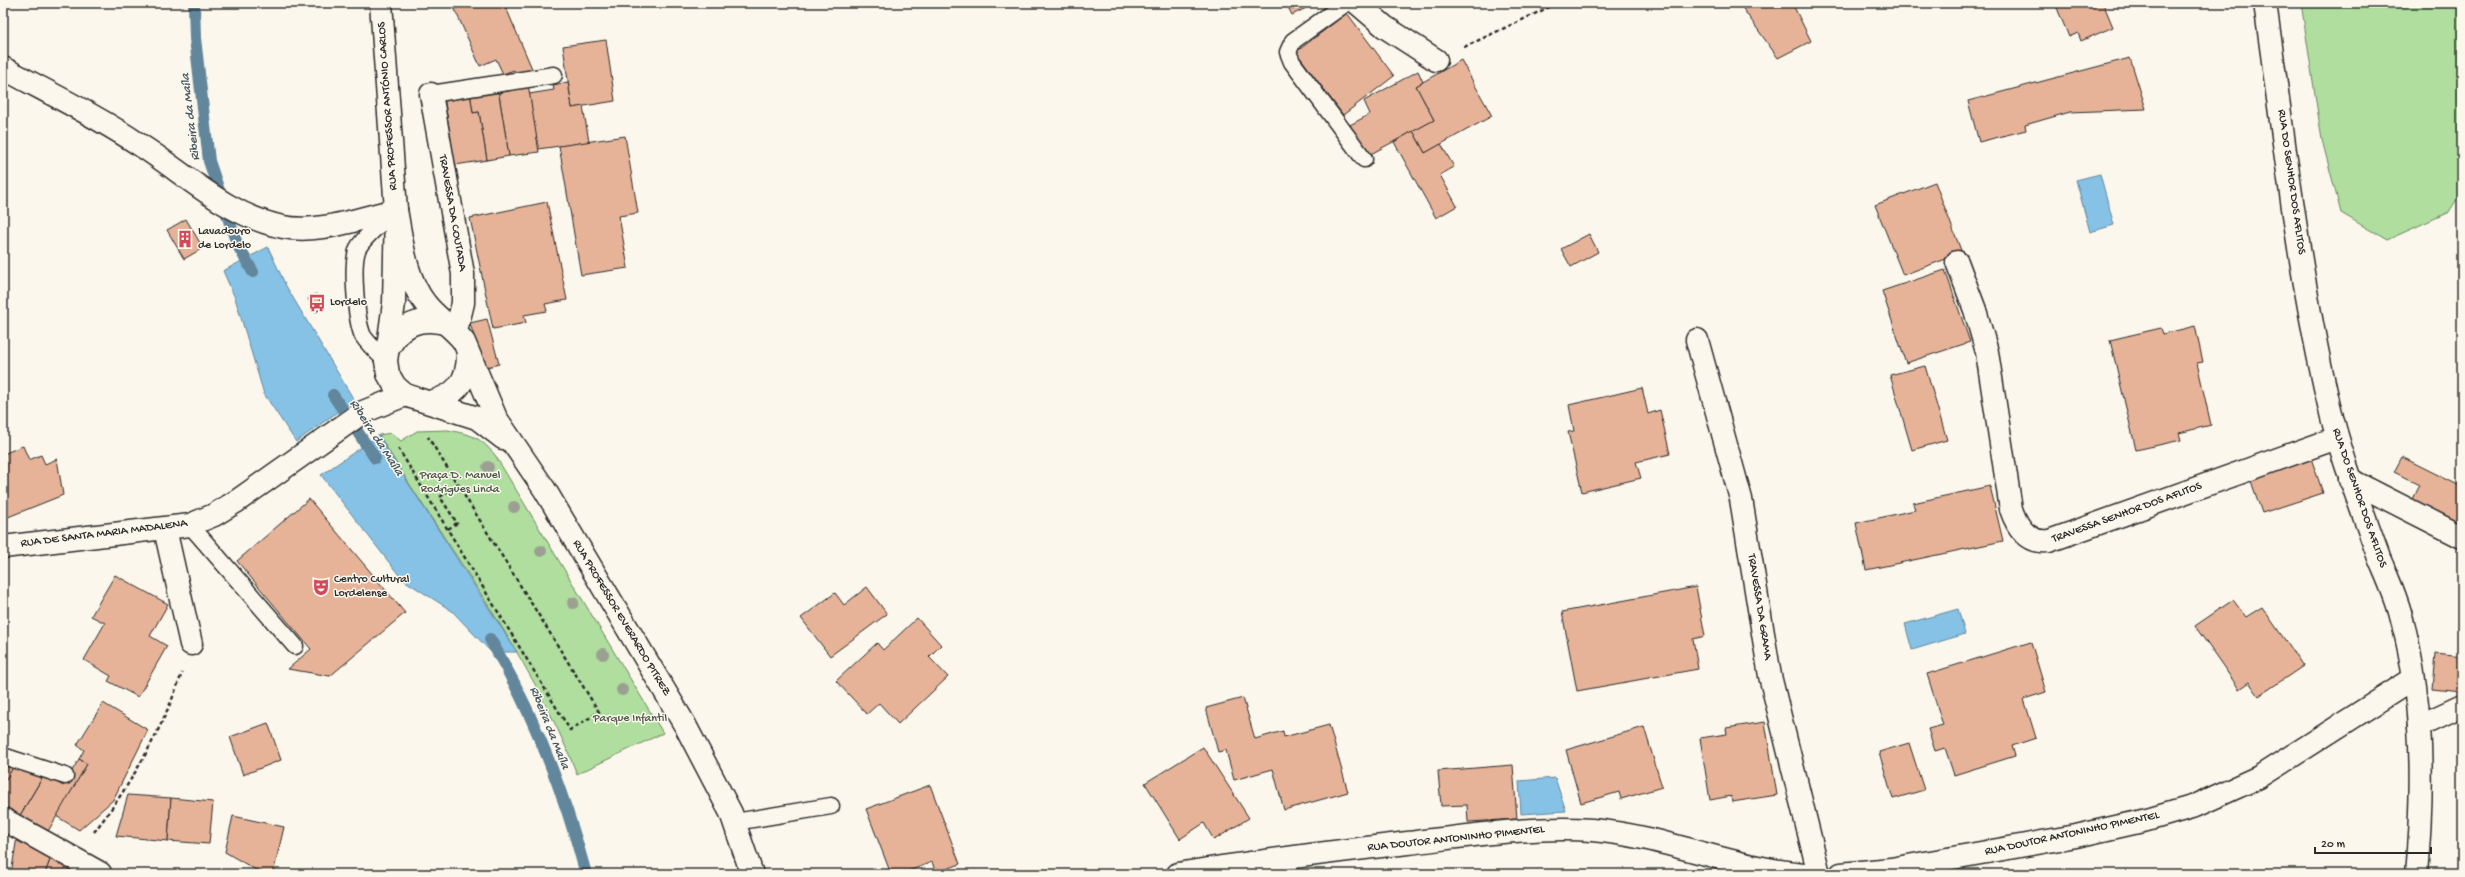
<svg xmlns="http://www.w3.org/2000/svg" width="2465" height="877" viewBox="0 0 2465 877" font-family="'Gochi Hand',sans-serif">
<rect width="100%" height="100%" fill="#fbf7ec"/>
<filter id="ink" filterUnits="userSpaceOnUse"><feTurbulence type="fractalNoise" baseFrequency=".025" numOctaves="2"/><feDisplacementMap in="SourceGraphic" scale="8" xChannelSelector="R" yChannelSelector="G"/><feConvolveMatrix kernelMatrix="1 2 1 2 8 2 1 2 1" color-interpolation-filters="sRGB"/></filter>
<g filter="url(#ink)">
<g fill="#afde9e" stroke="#6d8464">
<path d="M 2301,3 L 2462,3 L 2462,191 L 2449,212 L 2387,240 L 2341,213 L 2322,140 Z"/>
<path d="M 448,430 C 472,435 479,436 495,455 L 663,733 L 577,774 C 529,651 446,547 379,435 L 391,433 L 401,441 L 417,431 Z"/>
</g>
<g fill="#86c2e6" stroke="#62869b">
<path d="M 2100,174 L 2114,225 L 2090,232 L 2076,180 Z"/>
<path d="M 268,247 L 286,286 L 354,400 L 296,442 L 264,394 L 235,298 L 223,271 Z"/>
<path d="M 379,435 L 387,450 L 517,652 L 491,652 L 452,611 L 402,579 L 321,475 Z"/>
<path d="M 1958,609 L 1965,634 L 1912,650 L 1905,624 Z"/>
<path d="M 1555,778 L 1566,811 L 1521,814 L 1519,781 Z"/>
</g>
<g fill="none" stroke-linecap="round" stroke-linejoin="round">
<g stroke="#62869b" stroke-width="12">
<path d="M 194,3 L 195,38 L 209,161 L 237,244 L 253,272"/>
<path d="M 333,395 L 375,458"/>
<path d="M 490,639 C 533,712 564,792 586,874"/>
</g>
</g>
<g fill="#e6b398" stroke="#2b2b2b">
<path d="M 452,3 L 504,3 L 533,71 L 517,77 L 514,70 L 503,74 L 496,59 L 480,66 Z"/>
<path d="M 1286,3 L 1316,3 L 1292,15 Z"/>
<path d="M 1739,3 L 1792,3 L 1811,41 L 1778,58 Z"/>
<path d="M 2055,3 L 2103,3 L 2113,27 L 2081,41 L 2078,33 L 2069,37 Z"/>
<path d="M 1347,13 L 1394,76 L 1343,115 L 1296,52 Z"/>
<path d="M 606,40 L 615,101 L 572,108 L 563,46 Z"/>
<path d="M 2130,58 L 2146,109 L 2070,112 L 2025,125 L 2026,130 L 1979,142 L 1968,101 Z"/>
<path d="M 1461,60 L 1492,116 L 1425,153 L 1413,131 L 1434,120 L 1416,86 Z"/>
<path d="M 1418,71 L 1423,82 L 1416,86 L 1434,120 L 1367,156 L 1350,125 L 1370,114 L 1364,101 Z"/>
<path d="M 568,82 L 572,108 L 583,106 L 589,142 L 538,149 L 529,94 L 554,90 L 553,85 Z"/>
<path d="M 528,84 L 539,152 L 509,156 L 498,89 Z"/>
<path d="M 498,89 L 509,156 L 487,160 L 479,112 L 473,113 L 470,93 Z"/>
<path d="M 470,93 L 473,113 L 479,112 L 487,160 L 455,165 L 444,97 Z"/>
<path d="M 1413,131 L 1425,153 L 1441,144 L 1454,167 L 1440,175 L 1457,206 L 1436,218 L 1394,142 Z"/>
<path d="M 625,136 L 638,213 L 619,216 L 628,268 L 581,275 L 559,146 Z"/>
<path d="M 1935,182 L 1962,253 L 1903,275 L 1875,205 Z"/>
<path d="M 547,202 L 567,300 L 545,304 L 547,311 L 524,315 L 526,323 L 493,329 L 470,218 Z"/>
<path d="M 186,219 L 203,248 L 184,259 L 167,230 Z"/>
<path d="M 1589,234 L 1598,252 L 1571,267 L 1561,249 Z"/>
<path d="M 1945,270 L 1970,342 L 1906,363 L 1882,291 Z"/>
<path d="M 316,294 L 324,307 L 316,312 L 308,299 Z"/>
<path d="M 487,319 L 499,364 L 483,368 L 470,323 Z"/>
<path d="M 2195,326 L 2203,362 L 2197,363 L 2211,425 L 2179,433 L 2181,440 L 2136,450 L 2110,340 L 2161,328 L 2163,334 Z"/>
<path d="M 1925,366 L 1947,440 L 1912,450 L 1890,375 Z"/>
<path d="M 1642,388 L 1648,414 L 1660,410 L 1670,454 L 1636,462 L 1641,478 L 1582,492 L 1568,432 L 1574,431 L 1569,405 Z"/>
<path d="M 23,446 L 29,460 L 41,455 L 45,464 L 57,459 L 63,495 L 3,519 L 3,454 Z"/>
<path d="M 2402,457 L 2462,487 L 2462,529 L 2411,503 L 2420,485 L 2394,472 Z"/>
<path d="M 2311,458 L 2323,493 L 2262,513 L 2250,478 Z"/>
<path d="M 1990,486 L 2003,541 L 1866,570 L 1856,523 L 1915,510 L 1913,503 Z"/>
<path d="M 309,499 L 405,613 L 330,676 L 288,669 L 311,649 L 237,561 Z"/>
<path d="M 115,575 L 168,604 L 150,636 L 167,646 L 138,697 L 108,681 L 111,676 L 84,660 L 105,623 L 91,616 Z"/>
<path d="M 867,587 L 887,614 L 830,656 L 801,618 L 835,593 L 844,605 Z"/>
<path d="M 1696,587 L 1705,636 L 1693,639 L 1698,669 L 1577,691 L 1562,612 Z"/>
<path d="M 2233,600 L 2246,617 L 2262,607 L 2303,666 L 2259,696 L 2249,682 L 2239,689 L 2195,626 Z"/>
<path d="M 917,618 L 941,645 L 929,657 L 948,677 L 898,724 L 879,703 L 867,714 L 836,681 L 877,643 L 883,650 Z"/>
<path d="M 2031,642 L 2046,692 L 2024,699 L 2036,738 L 2012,746 L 2015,756 L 1954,775 L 1945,748 L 1935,751 L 1928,729 L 1943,725 L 1927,674 Z"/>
<path d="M 2436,654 L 2462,657 L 2462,692 L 2433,689 Z"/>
<path d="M 1243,698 L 1255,739 L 1283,731 L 1284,737 L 1329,725 L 1348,792 L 1284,810 L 1273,769 L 1234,780 L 1226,750 L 1218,752 L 1206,708 Z"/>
<path d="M 103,703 L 148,730 L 113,800 L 79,830 L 56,816 L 87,764 L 79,759 L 84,750 L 77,745 Z"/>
<path d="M 1765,722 L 1777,795 L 1732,802 L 1731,796 L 1710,800 L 1700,738 L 1727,734 L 1726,728 Z"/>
<path d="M 268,723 L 281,760 L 243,775 L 230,737 Z"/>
<path d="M 1644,727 L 1662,787 L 1621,799 L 1619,792 L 1581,803 L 1566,750 Z"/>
<path d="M 1909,743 L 1924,790 L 1893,799 L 1879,752 Z"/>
<path d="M 1203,747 L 1249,818 L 1214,840 L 1204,823 L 1180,839 L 1145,783 Z"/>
<path d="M 3,758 L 16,763 L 3,784 Z"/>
<path d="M 79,759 L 87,764 L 47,833 L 19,817 L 44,775 L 63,786 Z"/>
<path d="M 16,763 L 42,778 L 19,817 L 3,807 L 3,784 Z"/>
<path d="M 1513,765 L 1517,819 L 1468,822 L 1467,805 L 1441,806 L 1438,771 Z"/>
<path d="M 930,785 L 960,864 L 936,873 L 932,862 L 901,874 L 891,874 L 866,809 Z"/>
<path d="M 128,795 L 171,798 L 168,841 L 116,836 Z"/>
<path d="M 171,798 L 213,802 L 209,844 L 168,841 Z"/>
<path d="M 233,816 L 284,827 L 273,874 L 263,874 L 225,852 Z"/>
<path d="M 17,837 L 51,857 L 45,874 L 11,874 Z"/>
<path d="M 51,857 L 78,874 L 45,874 Z"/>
</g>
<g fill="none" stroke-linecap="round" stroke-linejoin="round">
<g stroke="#2b2b2b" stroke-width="19">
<g id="lane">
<path d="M 1346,3 L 1293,41 L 1288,52 L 1292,62 L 1364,159"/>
<path d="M 431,94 L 554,75"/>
<path d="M 386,361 C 378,353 369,345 363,336 C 356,321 351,263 358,248 C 366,234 383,222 394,211"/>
<path d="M 190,525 L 295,646"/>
<path d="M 3,756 L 65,776"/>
<path d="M 735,822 L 831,806"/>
</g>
</g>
<g stroke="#2b2b2b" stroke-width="25">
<g id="street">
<path d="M 1357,3 L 1385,27 L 1436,60"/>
<path d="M 3,68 C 49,93 97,116 140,145 C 186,174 227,216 283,227 C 320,234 360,218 396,210"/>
<path d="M 431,94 L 463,274 L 463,303 L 456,331"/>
<path d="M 1957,262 L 1975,310 L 1987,352 L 2011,509 C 2017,527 2028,544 2049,541 L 2337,438"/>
<path d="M 1697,340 L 1741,499 L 1770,676 L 1819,874"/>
<path d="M 2350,480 L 2462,537"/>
<path d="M 165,529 L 191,644"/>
<path d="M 2419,726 L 2462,706"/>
<path d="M 3,819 L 100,873"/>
<path d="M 1178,874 C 1254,861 1332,852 1408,843 C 1468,836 1531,826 1592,830 C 1665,836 1731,868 1804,874"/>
<path d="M 1841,874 L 1891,869 L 2076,836 L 2147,820 L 2195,806 L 2259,777 L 2413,679"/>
</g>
</g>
<g stroke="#2b2b2b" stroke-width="25">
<g id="secondary">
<path d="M 381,3 L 396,210 L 394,303 L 386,361 L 388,374 L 395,386 L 405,395 L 477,418 L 503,438"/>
<path d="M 2265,3 C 2284,137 2298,273 2329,405 C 2341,457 2361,507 2379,558 C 2387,577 2396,596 2401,616 C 2424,699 2424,789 2416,874"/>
<path d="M 396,210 C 402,241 405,277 425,303 C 436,318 453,327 464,342 L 496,418 L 545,490 L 685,725 L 731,813 L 752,874"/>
<path d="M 389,347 C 402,324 419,317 445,323"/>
<path d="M 430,402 C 456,396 468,381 468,355"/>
<path d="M 3,547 L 190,525 L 214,515 L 237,501 L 363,412 L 405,395"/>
</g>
</g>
<g stroke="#2b2b2b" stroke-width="2.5" stroke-dasharray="4 3" stroke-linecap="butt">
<path d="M 1464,47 L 1558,3"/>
<path d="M 398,448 L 570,730 L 599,712 L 428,437"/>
<path d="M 448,529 L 457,523 L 440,497 L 459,483"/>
<path d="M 94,832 C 131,785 162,730 182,673"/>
</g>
<use href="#lane" stroke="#fbf7ec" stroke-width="16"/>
<use href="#street" stroke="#fbf7ec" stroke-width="22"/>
<use href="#secondary" stroke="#fbf7ec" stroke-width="22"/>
</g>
<g fill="#9ba092">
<circle cx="488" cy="467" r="6"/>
<circle cx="514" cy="507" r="6"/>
<circle cx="541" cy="551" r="6"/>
<circle cx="573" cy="603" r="6"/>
<circle cx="603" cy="654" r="6"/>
<circle cx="622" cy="690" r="6"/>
</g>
</g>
<defs>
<g id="building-bare" transform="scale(1.38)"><path d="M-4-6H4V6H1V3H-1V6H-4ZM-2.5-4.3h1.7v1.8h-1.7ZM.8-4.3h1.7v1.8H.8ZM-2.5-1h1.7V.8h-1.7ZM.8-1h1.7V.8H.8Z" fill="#d1495b" stroke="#fbf7ec" stroke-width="2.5" paint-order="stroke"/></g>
<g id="bus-bare" transform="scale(1.38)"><path d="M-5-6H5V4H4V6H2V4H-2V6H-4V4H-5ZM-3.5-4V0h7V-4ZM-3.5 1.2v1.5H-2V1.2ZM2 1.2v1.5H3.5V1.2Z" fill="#d1495b" stroke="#fbf7ec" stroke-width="2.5" paint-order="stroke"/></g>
<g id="theatre-bare" transform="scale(1.38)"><path d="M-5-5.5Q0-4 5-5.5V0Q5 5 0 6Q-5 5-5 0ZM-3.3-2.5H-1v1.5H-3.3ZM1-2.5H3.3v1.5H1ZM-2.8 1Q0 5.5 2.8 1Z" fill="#d1495b" stroke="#fbf7ec" stroke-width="2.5" paint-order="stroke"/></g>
</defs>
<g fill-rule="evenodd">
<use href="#building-bare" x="185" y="239"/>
<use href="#bus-bare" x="317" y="303"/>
<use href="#theatre-bare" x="321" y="587"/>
</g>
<g text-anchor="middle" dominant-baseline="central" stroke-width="3" stroke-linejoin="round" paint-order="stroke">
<g font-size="12" fill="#2b2b2b" stroke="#fbf7ec">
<text transform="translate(388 106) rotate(-94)">RUA PROFESSOR ANTÓNIO CARLOS</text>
<text transform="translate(2291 182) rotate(82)">RUA DO SENHOR DOS AFLITOS</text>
<text transform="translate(452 213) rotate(80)">TRAVESSA DA COUTADA</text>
<text transform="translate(2359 498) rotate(71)">RUA DO SENHOR DOS AFLITOS</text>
<text transform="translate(2127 513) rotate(-20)">TRAVESSA SENHOR DOS AFLITOS</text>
<text transform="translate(104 534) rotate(-7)">RUA DE SANTA MARIA MADALENA</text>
<text transform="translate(1759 607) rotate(81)">TRAVESSA DA GRAMA</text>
<text transform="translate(621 618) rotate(59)">RUA PROFESSOR EVERARDO PITREZ</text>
<text transform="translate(2072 834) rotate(-12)">RUA DOUTOR ANTONINHO PIMENTEL</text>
<text transform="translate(1456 839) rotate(-6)">RUA DOUTOR ANTONINHO PIMENTEL</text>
</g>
<g font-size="12" fill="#2b2b2b" stroke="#fbf7ec" text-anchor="start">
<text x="198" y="232">Lavadouro<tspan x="198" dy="14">de Lordelo</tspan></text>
<text x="330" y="303">Lordelo</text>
<text x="334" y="580">Centro Cultural<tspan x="334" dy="14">Lordelense</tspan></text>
</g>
<g font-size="12" fill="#4c5848" stroke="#fbf7ec">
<text x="460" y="476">Praça D. Manuel<tspan x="460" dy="14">Rodrigues Linda</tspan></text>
<text x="630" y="719">Parque Infantil</text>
</g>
<g font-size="13" font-style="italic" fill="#465863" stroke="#fbf7ec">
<text transform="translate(191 117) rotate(-97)">Ribeira da Maíla</text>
<text transform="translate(376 438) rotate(57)">Ribeira da Maíla</text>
<text transform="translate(549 728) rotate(68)">Ribeira da Maíla</text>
</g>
</g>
<rect width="2465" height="877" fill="none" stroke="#fbf7ec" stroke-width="16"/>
<rect x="8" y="8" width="2449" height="861" fill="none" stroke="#2b2b2b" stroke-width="1.5" filter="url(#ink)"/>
<path d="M2315 847v6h116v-6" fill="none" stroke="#2b2b2b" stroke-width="2"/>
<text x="2321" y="847" font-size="12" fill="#2b2b2b" stroke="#fbf7ec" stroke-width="3" paint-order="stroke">20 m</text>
</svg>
